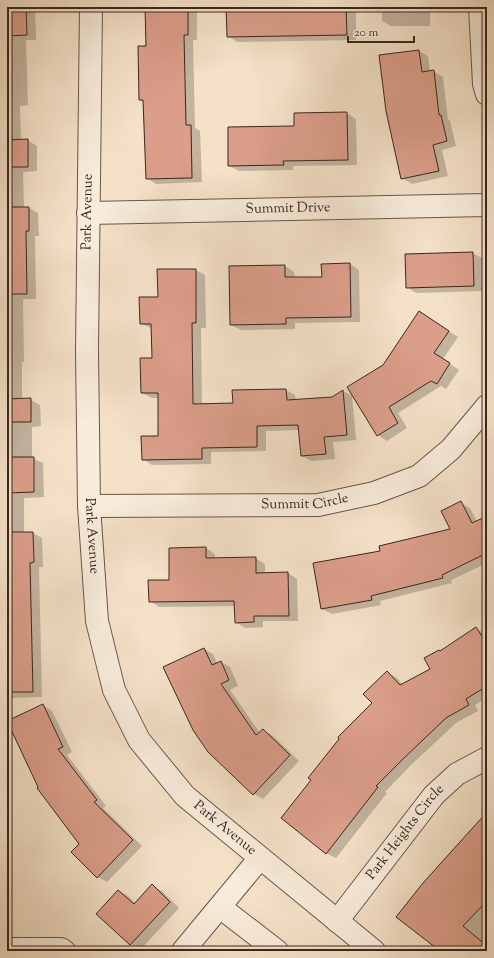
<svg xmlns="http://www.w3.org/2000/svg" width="494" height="958" viewBox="0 0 494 958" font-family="'Sorts Mill Goudy',serif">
<rect width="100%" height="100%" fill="#f4e1c8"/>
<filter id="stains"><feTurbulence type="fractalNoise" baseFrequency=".005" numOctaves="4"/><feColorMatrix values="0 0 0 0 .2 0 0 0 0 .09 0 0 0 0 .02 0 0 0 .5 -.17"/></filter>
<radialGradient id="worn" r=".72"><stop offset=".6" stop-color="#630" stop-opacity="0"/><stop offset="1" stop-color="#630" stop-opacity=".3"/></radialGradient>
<g fill="#0003">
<path d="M 7,7 L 35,7 L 36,40 L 26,40 L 28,105 L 20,106 L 21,140 L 27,140 L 37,146 L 37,171 L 23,172 L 24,208 L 29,208 L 38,213 L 39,236 L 35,236 L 36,299 L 23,299 L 24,362 L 22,362 L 22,400 L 31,400 L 40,405 L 41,426 L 32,427 L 32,458 L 43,463 L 44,497 L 24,498 L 24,533 L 33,533 L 42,538 L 43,567 L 39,567 L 42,697 L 7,698 Z"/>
<path d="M 146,7 L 197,7 L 197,40 L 193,40 L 195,128 L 200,131 L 202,182 L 156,184 L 147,178 L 144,102 L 140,100 L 147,47 Z"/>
<path d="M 227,7 L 356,7 L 356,40 L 237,42 L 228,36 Z"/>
<path d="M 382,7 L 430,7 L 430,26 L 391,26 L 382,21 Z"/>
<path d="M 419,51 L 428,56 L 430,72 L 433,71 L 443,77 L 448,120 L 450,121 L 456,146 L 442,150 L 448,176 L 412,184 L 402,178 Z"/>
<path d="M 347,113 L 356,119 L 357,165 L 293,166 L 293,170 L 239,171 L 229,166 L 295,127 Z"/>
<path d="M 472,253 L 482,258 L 483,291 L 416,293 L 407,287 Z"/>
<path d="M 350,264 L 359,270 L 360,322 L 295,323 L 295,329 L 241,330 L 231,325 L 285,266 L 294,272 L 295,278 L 323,278 Z"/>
<path d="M 196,270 L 205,275 L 206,328 L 201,328 L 202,405 L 234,404 L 286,390 L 295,395 L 296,401 L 332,398 L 343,391 L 352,396 L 356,440 L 333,442 L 335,459 L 311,461 L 302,456 L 300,430 L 266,431 L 266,451 L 211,452 L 211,464 L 152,465 L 143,459 L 159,437 L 159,398 L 152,398 L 142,393 L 153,359 L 152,329 L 141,323 L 159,298 Z"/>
<path d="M 429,318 L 458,337 L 443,359 L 459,370 L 446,389 L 441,386 L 398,413 L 407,428 L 387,441 L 378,435 L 349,387 L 384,366 Z"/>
<path d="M 461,503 L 470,508 L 477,522 L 487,517 L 487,563 L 451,580 L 452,583 L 380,601 L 381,605 L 332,614 L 322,609 L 314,564 L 381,552 L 451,529 Z"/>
<path d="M 206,548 L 215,554 L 215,559 L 255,558 L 265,564 L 265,574 L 288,573 L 297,579 L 298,621 L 263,621 L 263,627 L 245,628 L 236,622 L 235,606 L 159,607 L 150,601 Z"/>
<path d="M 476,628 L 485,634 L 487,636 L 487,697 L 475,705 L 478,711 L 456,723 L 411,765 L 385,792 L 387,793 L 336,858 L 326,853 L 373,703 L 387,672 L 397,678 L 403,685 L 431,670 L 441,652 Z"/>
<path d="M 204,649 L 213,654 L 217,663 L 221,662 L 230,667 L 238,686 L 230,690 L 260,733 L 263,730 L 272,735 L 299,761 L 263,799 L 254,794 Z"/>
<path d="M 43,705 L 52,711 L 72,752 L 67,755 L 106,806 L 103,808 L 142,846 L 107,882 L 98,877 L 80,844 Z"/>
<path d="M 487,814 L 487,951 L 441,951 Z"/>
<path d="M 152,886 L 162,891 L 179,908 L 140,950 L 131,944 L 98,914 L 119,891 L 128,896 L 136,904 Z"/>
</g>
<g fill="#db9e8a" stroke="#3a271f">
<path d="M 7,7 L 26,7 L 27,35 L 7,36 Z"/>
<path d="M 145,7 L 188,7 L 188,35 L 184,35 L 186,125 L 191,125 L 192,178 L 146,179 L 143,100 L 139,100 L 138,46 L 146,46 Z"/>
<path d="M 226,7 L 346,7 L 347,35 L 227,37 Z"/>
<path d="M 419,50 L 422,72 L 434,70 L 439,115 L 441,115 L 447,141 L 433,145 L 439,171 L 401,179 L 386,111 L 379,55 Z"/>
<path d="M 347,112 L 348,160 L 283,161 L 284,165 L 228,166 L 228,127 L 294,126 L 294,113 Z"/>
<path d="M 28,139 L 28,167 L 7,167 L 7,140 Z"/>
<path d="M 7,207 L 29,207 L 29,231 L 26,231 L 27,294 L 7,294 Z"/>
<path d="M 473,252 L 474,286 L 406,288 L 405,254 Z"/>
<path d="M 350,263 L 351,317 L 286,318 L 286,324 L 230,325 L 229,266 L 285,265 L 285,277 L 322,277 L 321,264 Z"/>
<path d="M 157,269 L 196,269 L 196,323 L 192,323 L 193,404 L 233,403 L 232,390 L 286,389 L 287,400 L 332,397 L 343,390 L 347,435 L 324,437 L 326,454 L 301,456 L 298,425 L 257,426 L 257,447 L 202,448 L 202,459 L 142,460 L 141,436 L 158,436 L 158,393 L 141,393 L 140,358 L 152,358 L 151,324 L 140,324 L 139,297 L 158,297 Z"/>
<path d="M 419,311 L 449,331 L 434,353 L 450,363 L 437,384 L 431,381 L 389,407 L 398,423 L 377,436 L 347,387 L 383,365 Z"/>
<path d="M 31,398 L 31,422 L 7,422 L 7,399 Z"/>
<path d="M 7,457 L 34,457 L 34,492 L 7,493 Z"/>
<path d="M 461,501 L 472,523 L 487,516 L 487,553 L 442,575 L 443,578 L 371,596 L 372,600 L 321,609 L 313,563 L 380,551 L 379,546 L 450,529 L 441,511 Z"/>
<path d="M 7,532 L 33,532 L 34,562 L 30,563 L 33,692 L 7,692 Z"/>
<path d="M 206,547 L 206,558 L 256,557 L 256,573 L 288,572 L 289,616 L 254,616 L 254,622 L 235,623 L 234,601 L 149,602 L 148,580 L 169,580 L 169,548 Z"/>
<path d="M 476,627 L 487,644 L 487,686 L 466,699 L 469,705 L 446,718 L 402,760 L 376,786 L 378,787 L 326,854 L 281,818 L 311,780 L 308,778 L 339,739 L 338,737 L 372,703 L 363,694 L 387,671 L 400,685 L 430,669 L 424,658 L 439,650 L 440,651 Z"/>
<path d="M 204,648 L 212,665 L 221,661 L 229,680 L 221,684 L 256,735 L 263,729 L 290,755 L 253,795 L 208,752 L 193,730 L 163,667 Z"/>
<path d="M 43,704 L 63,747 L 58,749 L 97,800 L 94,802 L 133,840 L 97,878 L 71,852 L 79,844 L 37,788 L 38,787 L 7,721 Z"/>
<path d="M 487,812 L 487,901 L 463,926 L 487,946 L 487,951 L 440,951 L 396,917 L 423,883 Z"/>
<path d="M 152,884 L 170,902 L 130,945 L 96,914 L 118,890 L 134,904 Z"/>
</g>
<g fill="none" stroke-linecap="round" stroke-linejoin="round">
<g stroke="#685649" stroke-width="24">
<g id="minor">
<path id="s1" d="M 91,7 L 87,351 L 89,506 L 97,621 L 114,690 L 139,740 L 185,796 L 374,951"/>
<path d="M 480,7 L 484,84 L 487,94"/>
<path id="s2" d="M 88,213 L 487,205"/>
<path id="s3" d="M 89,506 L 318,505 L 374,493 L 419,476 L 451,449 L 487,406"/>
<path d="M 220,907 L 277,951"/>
<path id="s4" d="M 337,921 L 434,795 L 457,774 L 487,758"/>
<path d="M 7,949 L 61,949 L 64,951"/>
<path d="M 183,951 L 260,858"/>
</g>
</g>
<use href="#minor" stroke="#f8ecdb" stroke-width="22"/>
</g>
<g text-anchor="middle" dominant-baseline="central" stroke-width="3" stroke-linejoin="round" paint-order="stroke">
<g font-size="14" fill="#3a271f" stroke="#f8ecdb">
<text stroke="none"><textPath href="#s2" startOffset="200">Summit Drive</textPath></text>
<text transform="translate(88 212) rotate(-89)">Park Avenue</text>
<text stroke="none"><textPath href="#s3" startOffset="216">Summit Circle</textPath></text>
<text stroke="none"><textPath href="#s1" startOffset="529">Park Avenue</textPath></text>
<text stroke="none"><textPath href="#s1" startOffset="865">Park Avenue</textPath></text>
<text stroke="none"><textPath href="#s4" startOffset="112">Park Heights Circle</textPath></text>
</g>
</g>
<rect width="494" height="958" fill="none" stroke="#f4e1c8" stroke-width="24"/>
<rect x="8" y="8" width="478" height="942" fill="none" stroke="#3a271f" stroke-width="2"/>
<rect x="12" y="12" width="470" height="934" fill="none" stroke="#3a271f"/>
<path d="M348 36v6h66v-6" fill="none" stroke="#3a271f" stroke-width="2"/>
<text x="354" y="36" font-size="12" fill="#3a271f" stroke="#f8ecdb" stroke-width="3" paint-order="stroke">20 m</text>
<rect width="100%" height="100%" filter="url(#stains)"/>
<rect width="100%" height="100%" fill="url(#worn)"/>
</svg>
